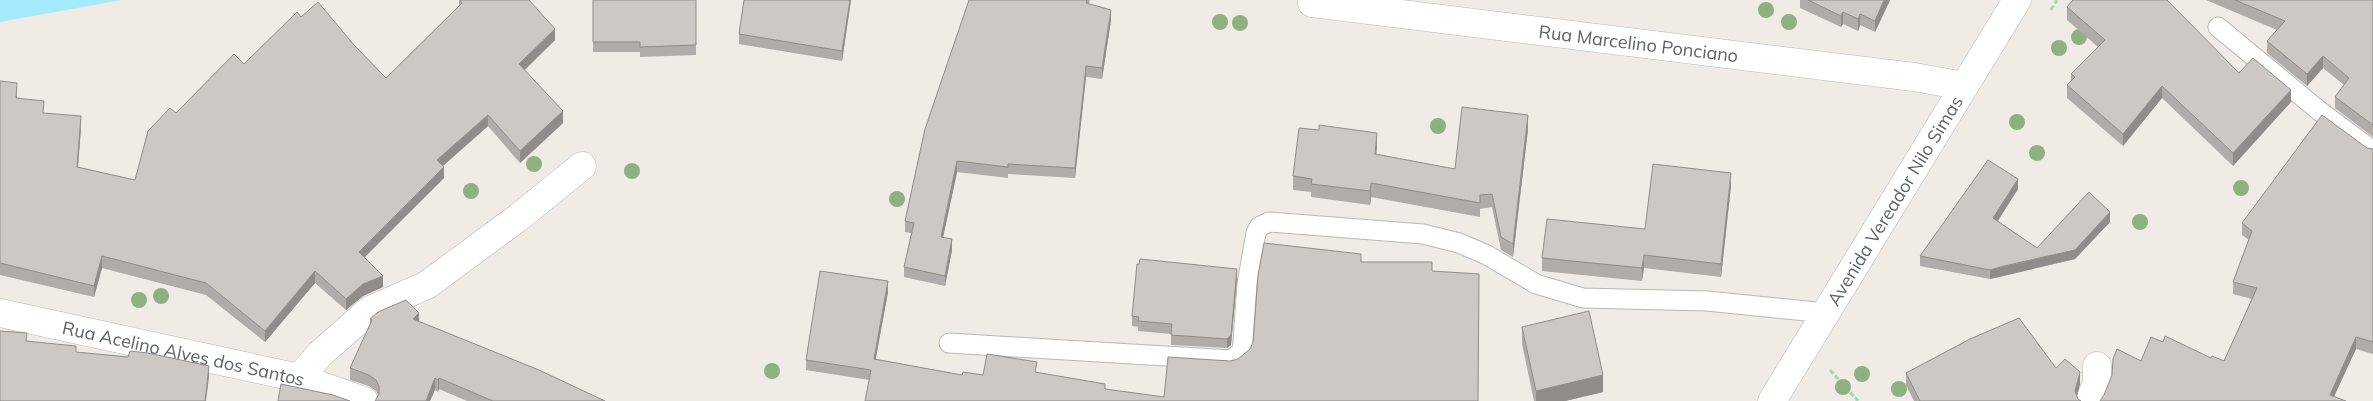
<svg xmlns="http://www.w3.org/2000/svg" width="2373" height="401" viewBox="0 0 2373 401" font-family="Mulish,sans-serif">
<rect width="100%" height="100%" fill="#f0ebe5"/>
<path fill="#a5ebff" d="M 0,0 L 122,0 L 0,22 Z"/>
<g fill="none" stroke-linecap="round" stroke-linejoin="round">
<g stroke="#b5b9bc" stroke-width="21">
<g id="service">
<path d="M 2218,27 L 2317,109 L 2373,151"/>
<path d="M 949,343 L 1231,360 L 1242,351 L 1243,342 L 1247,284 L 1256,233 L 1259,227 L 1269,222 L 1423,234 L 1459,243 L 1487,255 L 1536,284 L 1583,298 L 1707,301 L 1826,313"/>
</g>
</g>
<g stroke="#b5b9bc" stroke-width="29">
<g id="minor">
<path id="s1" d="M 1312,3 L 1914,77 L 1964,86"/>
<path id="s2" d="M 0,313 L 299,378 L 364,401"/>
<path d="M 299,378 L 320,354 L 370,310 L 427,285 L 519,217 L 582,166"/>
<path d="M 2090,401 L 2097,382 L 2097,366"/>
</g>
</g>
<g stroke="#b4b9bd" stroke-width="29">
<g id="secondary">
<path id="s3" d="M 1772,401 L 2017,0"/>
</g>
</g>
<g stroke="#a4daa6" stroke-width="3" stroke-dasharray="5 2.5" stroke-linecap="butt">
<path d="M 2051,10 L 2057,0"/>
<path d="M 1830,370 L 1858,401"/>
</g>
<use href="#service" stroke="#fff" stroke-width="19"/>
<use href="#minor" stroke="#fff" stroke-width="28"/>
<use href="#secondary" stroke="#fff" stroke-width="28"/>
</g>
<g fill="#8eb182">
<circle cx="1766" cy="10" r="8"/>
<circle cx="1220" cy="22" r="8"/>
<circle cx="1789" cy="22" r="8"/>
<circle cx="1240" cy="23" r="8"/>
<circle cx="2079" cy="37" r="8"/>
<circle cx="2059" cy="48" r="8"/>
<circle cx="2017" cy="122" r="8"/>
<circle cx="1438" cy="126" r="8"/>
<circle cx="2037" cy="153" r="8"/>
<circle cx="534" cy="164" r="8"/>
<circle cx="632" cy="171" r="8"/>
<circle cx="2241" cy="188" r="8"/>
<circle cx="471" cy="191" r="8"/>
<circle cx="897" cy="199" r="8"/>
<circle cx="2140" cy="222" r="8"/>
<circle cx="161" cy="296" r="8"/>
<circle cx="139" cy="300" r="8"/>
<circle cx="772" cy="371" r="8"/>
<circle cx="1862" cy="374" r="8"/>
<circle cx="1843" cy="387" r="8"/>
<circle cx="1899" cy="389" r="8"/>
</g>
<g fill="#afaca9">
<path d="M 459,0 L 529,0 L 555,40 L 525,70 L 563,123 L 520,163 L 488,126 L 443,166 L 444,178 L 364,257 L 383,287 L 363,296 L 346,310 L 315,283 L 265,342 L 206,295 L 102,268 L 94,297 L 0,275 L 0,81 L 17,94 L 17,98 L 44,114 L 81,128 L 78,167 L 135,180 L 176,113 L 244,64 L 354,45 L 386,78 L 459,6 Z"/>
<path d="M 593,0 L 696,0 L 696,55 L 640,57 L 640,52 L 593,52 Z"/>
<path d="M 744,0 L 851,0 L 842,61 L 739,44 L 739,34 Z"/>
<path d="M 969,0 L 1090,0 L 1089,4 L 1111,20 L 1102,79 L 1086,77 L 1075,178 L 1008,174 L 1008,178 L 957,172 L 943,237 L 952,250 L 945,286 L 904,277 L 904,267 L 911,233 L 905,232 L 905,221 Z"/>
<path d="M 1800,0 L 1890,0 L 1875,32 L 1860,25 L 1858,31 L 1843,24 L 1841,27 L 1800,8 Z"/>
<path d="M 2206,0 L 2373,0 L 2373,137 L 2335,108 L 2335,97 L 2344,85 L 2323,68 L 2307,86 L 2267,53 L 2267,41 L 2277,30 Z"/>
<path d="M 2067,7 L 2239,73 L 2291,102 L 2233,166 L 2162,98 L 2123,146 L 2067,98 L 2067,85 L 2071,81 L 2071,74 L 2098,47 L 2067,20 Z"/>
<path d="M 1528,129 L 1513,257 L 1501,250 L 1492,207 L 1480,209 L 1480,217 L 1371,197 L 1370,205 L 1311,197 L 1311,192 L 1293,190 L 1293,176 L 1377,146 L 1376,154 L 1455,169 Z"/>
<path d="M 2367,148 L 2373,149 L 2373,354 L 2356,349 L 2334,396 L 2141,361 L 2163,342 L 2211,358 L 2224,361 L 2252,299 L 2233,294 L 2233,282 L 2249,240 L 2242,235 L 2242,223 Z"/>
<path d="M 1731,186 L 1721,277 L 1644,268 L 1642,281 L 1542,271 L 1542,258 L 1645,229 Z"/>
<path d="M 2018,189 L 1998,221 L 2037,248 L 2110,222 L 2075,259 L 2004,276 L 1990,279 L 1920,266 L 1920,256 Z"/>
<path d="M 1361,262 L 1432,271 L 1478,401 L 865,401 L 869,380 L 806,370 L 806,360 L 888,292 L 875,359 L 962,375 L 983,375 L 1037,372 L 1105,389 L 1164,397 L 1230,361 L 1238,359 Z"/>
<path d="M 1237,279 L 1231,345 L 1227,348 L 1171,345 L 1171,334 L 1138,331 L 1138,327 L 1132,326 L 1132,316 Z"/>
<path d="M 370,319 L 419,322 L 605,401 L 467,401 L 439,389 L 438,392 L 435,390 L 378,395 L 376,391 L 369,386 L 350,380 L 350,368 L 370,324 Z"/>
<path d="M 1522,327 L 1603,392 L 1565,401 L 1534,401 L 1522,344 Z"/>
<path d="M 2056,368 L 2080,384 L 2077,396 L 2078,399 L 2081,401 L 1914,401 L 1906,385 L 1906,373 Z"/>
</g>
<g fill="#8f8c89">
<path d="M 850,0 L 851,0 L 842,61 L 842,51 Z"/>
<path d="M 1884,0 L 1890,0 L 1875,32 L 1875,21 Z"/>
<path d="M 1111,10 L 1111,20 L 1102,79 L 1102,68 Z"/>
<path d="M 1843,12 L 1843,24 L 1841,27 L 1841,16 Z"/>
<path d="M 1860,14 L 1860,25 L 1858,31 L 1858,19 Z"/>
<path d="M 555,29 L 555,40 L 519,75 L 519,64 Z"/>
<path d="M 2323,56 L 2323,68 L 2307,86 L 2307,74 Z"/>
<path d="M 1086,66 L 1086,77 L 1075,178 L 1075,168 Z"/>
<path d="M 2162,86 L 2162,98 L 2123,146 L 2123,134 Z"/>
<path d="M 2291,90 L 2291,102 L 2233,166 L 2233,153 Z"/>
<path d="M 563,111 L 563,123 L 520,163 L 520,151 Z"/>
<path d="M 488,115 L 488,126 L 437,171 L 437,160 Z"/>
<path d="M 1528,115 L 1528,129 L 1513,257 L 1513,244 Z"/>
<path d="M 81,116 L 81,128 L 77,178 L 77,167 Z"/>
<path d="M 1377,133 L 1377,146 L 1375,168 L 1375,154 Z"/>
<path d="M 957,161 L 957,172 L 941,247 L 941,237 Z"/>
<path d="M 444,167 L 444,178 L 359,263 L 359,252 Z"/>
<path d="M 1731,173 L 1731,186 L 1721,277 L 1721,264 Z"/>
<path d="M 2018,179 L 2018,189 L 1993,228 L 1993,218 Z"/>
<path d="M 1371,183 L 1371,197 L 1370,205 L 1370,191 Z"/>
<path d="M 2110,212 L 2110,222 L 2075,259 L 1990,279 L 1990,270 L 2075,250 Z"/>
<path d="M 952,239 L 952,250 L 945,286 L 945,276 Z"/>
<path d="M 1644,255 L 1644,268 L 1642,281 L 1642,268 Z"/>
<path d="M 102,256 L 102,268 L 94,297 L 94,286 Z"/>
<path d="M 1237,269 L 1237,279 L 1231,345 L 1227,348 L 1227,339 Z"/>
<path d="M 315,271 L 315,283 L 265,342 L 265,331 Z"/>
<path d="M 383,276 L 383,287 L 363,296 L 346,310 L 346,299 L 363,284 Z"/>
<path d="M 888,281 L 888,292 L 874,369 L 874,359 Z"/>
<path d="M 419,313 L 419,325 L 413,319 Z"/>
<path d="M 2356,337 L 2356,349 L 2332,401 L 2330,395 Z"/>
<path d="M 209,366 L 209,377 L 206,401 L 205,401 Z"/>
<path d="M 2080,372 L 2080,384 L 2075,401 L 2075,391 Z"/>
<path d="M 1603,375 L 1603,392 L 1565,401 L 1536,401 L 1536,391 Z"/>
<path d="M 435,378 L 435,390 L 430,401 L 426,401 Z"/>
<path d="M 439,378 L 439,389 L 438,392 L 438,380 Z"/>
</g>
<g fill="#ccc8c4" stroke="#8f8c89">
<path d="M 460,0 L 529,0 L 555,29 L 519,64 L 563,111 L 520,151 L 488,115 L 437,160 L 444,167 L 359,252 L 383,276 L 363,284 L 346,299 L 315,271 L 265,331 L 206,283 L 102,256 L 94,286 L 0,263 L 0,81 L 17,83 L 16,98 L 44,101 L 43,113 L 81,116 L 77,167 L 135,180 L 148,131 L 170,108 L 176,113 L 234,54 L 244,64 L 297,12 L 301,17 L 318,2 L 354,45 L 386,78 L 462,3 Z"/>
<path d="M 593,0 L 696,0 L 696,45 L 640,47 L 640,42 L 593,42 Z"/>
<path d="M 744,0 L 850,0 L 842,51 L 739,34 Z"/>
<path d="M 969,0 L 1087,0 L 1086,3 L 1111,10 L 1102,68 L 1086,66 L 1075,168 L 1008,164 L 1008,167 L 957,161 L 941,237 L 952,239 L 945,276 L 904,267 L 914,223 L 905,221 L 925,129 Z"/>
<path d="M 1808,0 L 1884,0 L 1875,21 L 1860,14 L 1858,19 L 1843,12 L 1841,16 Z"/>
<path d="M 2073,0 L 2167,0 L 2239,73 L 2253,58 L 2291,90 L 2233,153 L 2162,86 L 2123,134 L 2067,85 L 2075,77 L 2071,74 L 2105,40 L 2067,7 Z"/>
<path d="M 2235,0 L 2373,0 L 2373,125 L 2335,97 L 2349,78 L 2323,56 L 2307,74 L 2267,41 L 2285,21 Z"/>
<path d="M 1462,107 L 1528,115 L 1513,244 L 1501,237 L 1492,194 L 1480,195 L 1480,203 L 1371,183 L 1370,191 L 1311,184 L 1312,179 L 1293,176 L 1299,128 L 1319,130 L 1319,125 L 1377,133 L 1375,154 L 1455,169 Z"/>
<path d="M 2322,115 L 2367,148 L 2373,149 L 2373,342 L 2356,337 L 2330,395 L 2346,401 L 2100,401 L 2104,395 L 2112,375 L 2113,359 L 2117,349 L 2141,361 L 2151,337 L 2163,342 L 2165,336 L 2211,358 L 2212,356 L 2224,361 L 2257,288 L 2233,282 L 2252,231 L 2242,223 Z"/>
<path d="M 1988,160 L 2018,179 L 1993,218 L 2037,248 L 2089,192 L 2110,212 L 2075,250 L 2004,266 L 1990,270 L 1920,256 Z"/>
<path d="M 1653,164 L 1731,173 L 1721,264 L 1644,255 L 1642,268 L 1542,258 L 1547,219 L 1645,229 Z"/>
<path d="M 1264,243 L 1361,254 L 1361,262 L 1432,262 L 1432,271 L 1479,274 L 1478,401 L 865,401 L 871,370 L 806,360 L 820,271 L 888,281 L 874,359 L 962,375 L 963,372 L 983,375 L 987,354 L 1037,362 L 1035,372 L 1105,384 L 1105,389 L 1164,397 L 1168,357 L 1230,361 L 1238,359 L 1250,349 L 1253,342 L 1258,275 Z"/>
<path d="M 1140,259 L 1237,269 L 1231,335 L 1227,339 L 1171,335 L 1172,324 L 1138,321 L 1139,317 L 1132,316 L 1137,264 L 1139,264 Z"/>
<path d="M 406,300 L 419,313 L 413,319 L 539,370 L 605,401 L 493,401 L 439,378 L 438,380 L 435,378 L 426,401 L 375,401 L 379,394 L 379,386 L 376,380 L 369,375 L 350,368 L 372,320 L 370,319 L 378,312 Z"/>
<path d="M 1589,311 L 1603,375 L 1536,391 L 1522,327 Z"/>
<path d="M 2019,318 L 2056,368 L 2065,359 L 2080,372 L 2075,391 L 2078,399 L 2081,401 L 1920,401 L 1906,373 L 1970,339 Z"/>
<path d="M 0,331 L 27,333 L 26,341 L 76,346 L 76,352 L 128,357 L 130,351 L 148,353 L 209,366 L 205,401 L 0,401 Z"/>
<path d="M 281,384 L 333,395 L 350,401 L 278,401 Z"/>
</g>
<g text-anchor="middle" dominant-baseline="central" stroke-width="4" stroke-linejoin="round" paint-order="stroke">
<g font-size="18" fill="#5d6366" stroke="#fff">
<text stroke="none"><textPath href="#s1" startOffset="329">Rua Marcelino Ponciano</textPath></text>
<text stroke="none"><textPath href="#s3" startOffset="235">Avenida Vereador Nilo Simas</textPath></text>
<text stroke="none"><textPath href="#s2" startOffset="188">Rua Acelino Alves dos Santos</textPath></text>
</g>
</g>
</svg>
